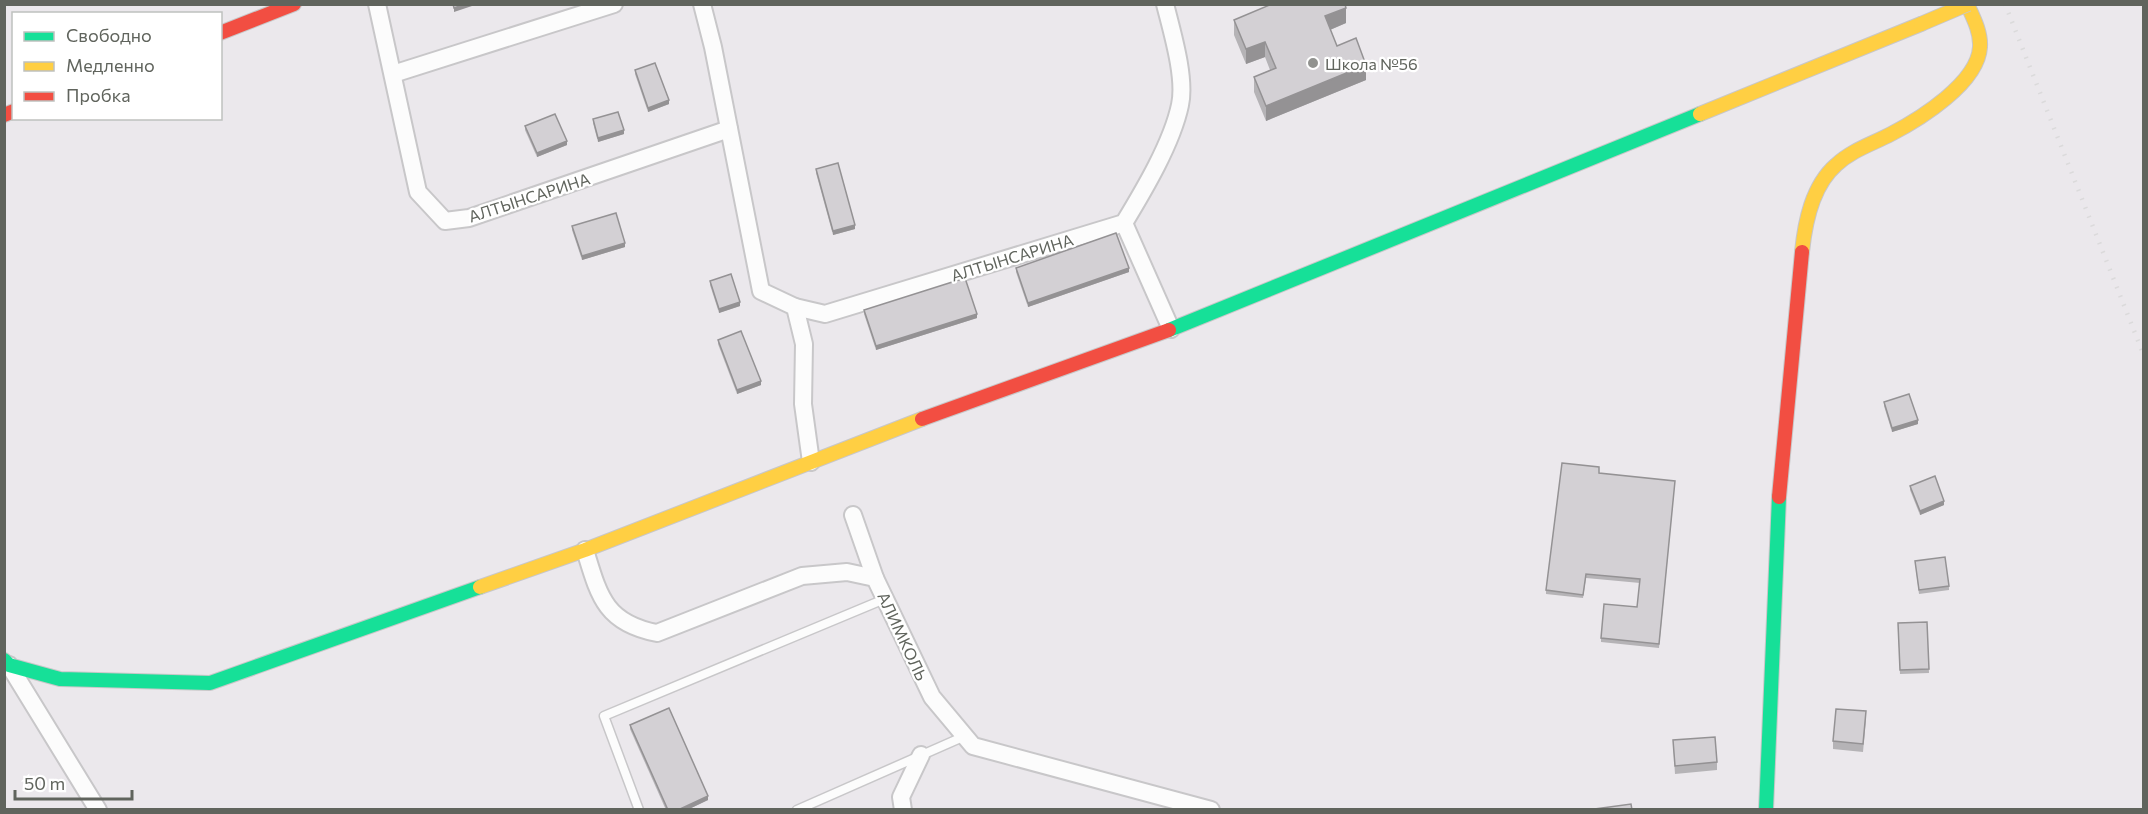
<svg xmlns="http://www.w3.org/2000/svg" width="2148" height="814" viewBox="0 0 2148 814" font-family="Commissioner,sans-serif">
<rect width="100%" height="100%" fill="#ebe8ec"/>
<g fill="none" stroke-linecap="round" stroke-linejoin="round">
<g stroke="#c8c7c9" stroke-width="11">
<g id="lane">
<path d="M 639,810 L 604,716 L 887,598"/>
<path d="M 797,810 L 965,736"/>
</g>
</g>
<g stroke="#c8c7c9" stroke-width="20">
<g id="street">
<path d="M 377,4 L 418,192 L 445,221 L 469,218 L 729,129"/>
<path d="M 702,4 L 713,47 L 761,291 L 795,307 L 804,344 L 803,404 L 811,462"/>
<path d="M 393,74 L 614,4"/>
<path d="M 1124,223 L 1171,329"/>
<path d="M 795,307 L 825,314 L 1124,223 C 1144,190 1172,143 1180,105 C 1186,78 1172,32 1165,4"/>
<path d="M 853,515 L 875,578"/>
<path d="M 585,550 C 599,596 605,623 657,633 L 802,576 L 847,572 L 875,578 L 932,697 L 973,746 L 1211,810"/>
<path d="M 9,665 L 98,810"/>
<path d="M 903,810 L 901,797 L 921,755"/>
</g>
</g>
<g stroke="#c8c7c8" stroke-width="16">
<g id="fast">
<path d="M 1169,330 L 1700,114"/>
<path d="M 4,660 L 9,665 L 60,679 L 210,683 L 480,587"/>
<path d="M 1766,810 L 1779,497"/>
</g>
</g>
<g stroke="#c8c7c8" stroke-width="16">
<g id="slow">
<path d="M 1700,114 L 1921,24"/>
<path d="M 1802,252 C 1805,222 1812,186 1836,165 C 1852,150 1872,144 1891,134 C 1920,119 1978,83 1980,47 C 1981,32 1973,17 1967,4"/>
<path d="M 480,587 L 585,550 L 922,419"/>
</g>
</g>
<g stroke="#c8c7c8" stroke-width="16">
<g id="jam">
<path d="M 220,33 L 294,4"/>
<path d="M 4,115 L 14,111"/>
<path d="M 922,419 L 1169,330"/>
<path d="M 1779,497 L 1802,252"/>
</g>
</g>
<use href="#lane" stroke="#fcfcfc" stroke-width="8"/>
<use href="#street" stroke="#fcfcfc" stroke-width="16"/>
<use href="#fast" stroke="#16e098" stroke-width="14"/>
<use href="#slow" stroke="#ffcf43" stroke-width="14"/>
<use href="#jam" stroke="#f24e42" stroke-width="14"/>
<path stroke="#dbdadb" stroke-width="4.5" stroke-dasharray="1.5 8" stroke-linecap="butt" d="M 2005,4 L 2144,356"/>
<g stroke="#c8c7c8" stroke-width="16" stroke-linecap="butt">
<path id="slow-bridge" d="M 1921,24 L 1968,4"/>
</g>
<use href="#slow-bridge" stroke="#ffcf43" stroke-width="14"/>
</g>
<g fill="#b5b3b6">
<path d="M 1234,20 L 1346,23 L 1330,30 L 1337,46 L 1366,80 L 1266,121 L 1254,92 L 1254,77 L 1270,70 L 1265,57 L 1246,64 L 1234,35 Z"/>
<path d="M 635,70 L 669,104 L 648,112 L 635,74 Z"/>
<path d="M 593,119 L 624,134 L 598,142 L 593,123 Z"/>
<path d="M 525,126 L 567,145 L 537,157 L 525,130 Z"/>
<path d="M 816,169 L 855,229 L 833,235 L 816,173 Z"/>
<path d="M 572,226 L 625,247 L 582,260 L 572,230 Z"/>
<path d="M 1016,268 L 1129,272 L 1028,307 L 1016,272 Z"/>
<path d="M 710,281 L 740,306 L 719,313 L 710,285 Z"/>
<path d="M 864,310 L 977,318 L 876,350 L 864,314 Z"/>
<path d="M 718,340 L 761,385 L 737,394 L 718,344 Z"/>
<path d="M 1884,402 L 1918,424 L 1892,432 L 1884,406 Z"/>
<path d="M 1599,473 L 1675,481 L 1659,648 L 1601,642 L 1601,638 L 1637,607 L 1640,583 L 1586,578 L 1583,598 L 1546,594 L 1546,590 Z"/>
<path d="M 1910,486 L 1944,505 L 1920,515 L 1910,490 Z"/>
<path d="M 1915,561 L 1949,586 L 1949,590 L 1919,594 Z"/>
<path d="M 1927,622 L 1929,673 L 1900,674 L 1898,623 Z"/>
<path d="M 1866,719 L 1863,752 L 1833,749 L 1833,741 Z"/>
<path d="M 630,725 L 708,800 L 687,810 L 666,810 L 630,729 Z"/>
<path d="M 1673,740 L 1717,762 L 1717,770 L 1675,774 Z"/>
</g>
<g fill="#949294">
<path d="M 465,4 L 478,4 L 454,12 L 454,8 Z"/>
<path d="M 1346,8 L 1346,23 L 1325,32 L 1325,16 Z"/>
<path d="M 1265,42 L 1265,57 L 1246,64 L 1246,49 Z"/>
<path d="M 1366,65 L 1366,80 L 1266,121 L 1266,106 Z"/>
<path d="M 669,100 L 669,104 L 648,112 L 648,108 Z"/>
<path d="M 624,130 L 624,134 L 598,142 L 598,138 Z"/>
<path d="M 567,141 L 567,145 L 537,157 L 537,153 Z"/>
<path d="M 855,225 L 855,229 L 833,235 L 833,231 Z"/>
<path d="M 625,243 L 625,247 L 582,260 L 582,256 Z"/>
<path d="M 1129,268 L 1129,272 L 1028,307 L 1028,303 Z"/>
<path d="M 740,302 L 740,306 L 719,313 L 719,309 Z"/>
<path d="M 977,314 L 977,318 L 876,350 L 876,346 Z"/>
<path d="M 761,381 L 761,385 L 737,394 L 737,390 Z"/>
<path d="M 1918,420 L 1918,424 L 1892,432 L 1892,428 Z"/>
<path d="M 1944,501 L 1944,505 L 1920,515 L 1920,511 Z"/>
<path d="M 708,796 L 708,800 L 687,810 L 678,810 Z"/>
</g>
<g fill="#d3d0d4" stroke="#949294" stroke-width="1.5">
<path d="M 453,4 L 465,4 L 454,8 Z"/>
<path d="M 1272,4 L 1345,4 L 1346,8 L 1325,16 L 1337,46 L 1356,38 L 1366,65 L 1266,106 L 1254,77 L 1276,68 L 1265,42 L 1246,49 L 1234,20 Z"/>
<path d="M 655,63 L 669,100 L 648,108 L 635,70 Z"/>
<path d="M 618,112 L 624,130 L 598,138 L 593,119 Z"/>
<path d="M 555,114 L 567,141 L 537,153 L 525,126 Z"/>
<path d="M 838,163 L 855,225 L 833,231 L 816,169 Z"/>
<path d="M 616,213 L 625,243 L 582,256 L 572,226 Z"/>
<path d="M 1116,233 L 1129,268 L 1028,303 L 1016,268 Z"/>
<path d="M 731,274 L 740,302 L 719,309 L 710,281 Z"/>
<path d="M 965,278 L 977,314 L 876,346 L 864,310 Z"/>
<path d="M 741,331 L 761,381 L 737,390 L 718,340 Z"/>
<path d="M 1909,394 L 1918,420 L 1892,428 L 1884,402 Z"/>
<path d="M 1562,463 L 1599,467 L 1599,473 L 1675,481 L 1659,644 L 1601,638 L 1604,604 L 1637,607 L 1640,579 L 1586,574 L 1583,595 L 1546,590 Z"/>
<path d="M 1935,476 L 1944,501 L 1920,511 L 1910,486 Z"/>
<path d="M 1945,557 L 1949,586 L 1919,590 L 1915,561 Z"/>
<path d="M 1927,622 L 1929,669 L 1900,670 L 1898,623 Z"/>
<path d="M 669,708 L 708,796 L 678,810 L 668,810 L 630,725 Z"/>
<path d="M 1836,709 L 1866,711 L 1863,744 L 1833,741 Z"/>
<path d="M 1715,737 L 1717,762 L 1675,766 L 1673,740 Z"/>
<path d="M 1631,804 L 1632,810 L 1595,810 L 1595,809 Z"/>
</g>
<circle fill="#91928f" stroke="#fff" stroke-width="2" cx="1313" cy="63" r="6"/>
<g text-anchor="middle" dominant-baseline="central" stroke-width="4.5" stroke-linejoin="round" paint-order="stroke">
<g font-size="16" fill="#60645d" stroke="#fff" text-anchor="start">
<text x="1325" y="63">Школа №56</text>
</g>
<g font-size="16" fill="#60645d" stroke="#fff">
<text transform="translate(529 197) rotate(-18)">АЛТЫНСАРИНА</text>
<text transform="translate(1012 257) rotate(-17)">АЛТЫНСАРИНА</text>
<text transform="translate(903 636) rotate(65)">АЛИМКОЛЬ</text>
</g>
</g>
<rect width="2148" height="814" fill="none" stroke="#60645d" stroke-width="12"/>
<rect x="12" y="12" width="210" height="108" fill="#ffffff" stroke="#bfc1be" stroke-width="1.5"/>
<rect x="24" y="32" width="30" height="9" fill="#16e098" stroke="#bfc1be" stroke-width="1.5"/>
<text x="66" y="42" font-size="18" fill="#60645d">Свободно</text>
<rect x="24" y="62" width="30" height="9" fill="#ffcf43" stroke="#bfc1be" stroke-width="1.5"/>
<text x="66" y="72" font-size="18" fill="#60645d">Медленно</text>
<rect x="24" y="92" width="30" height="9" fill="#f24e42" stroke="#bfc1be" stroke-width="1.5"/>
<text x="66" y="102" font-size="18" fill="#60645d">Пробка</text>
<path d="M15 790v9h117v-9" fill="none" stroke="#60645d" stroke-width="3"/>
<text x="24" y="790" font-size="18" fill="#60645d" stroke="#ffffff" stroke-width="4.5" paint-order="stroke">50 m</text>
</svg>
